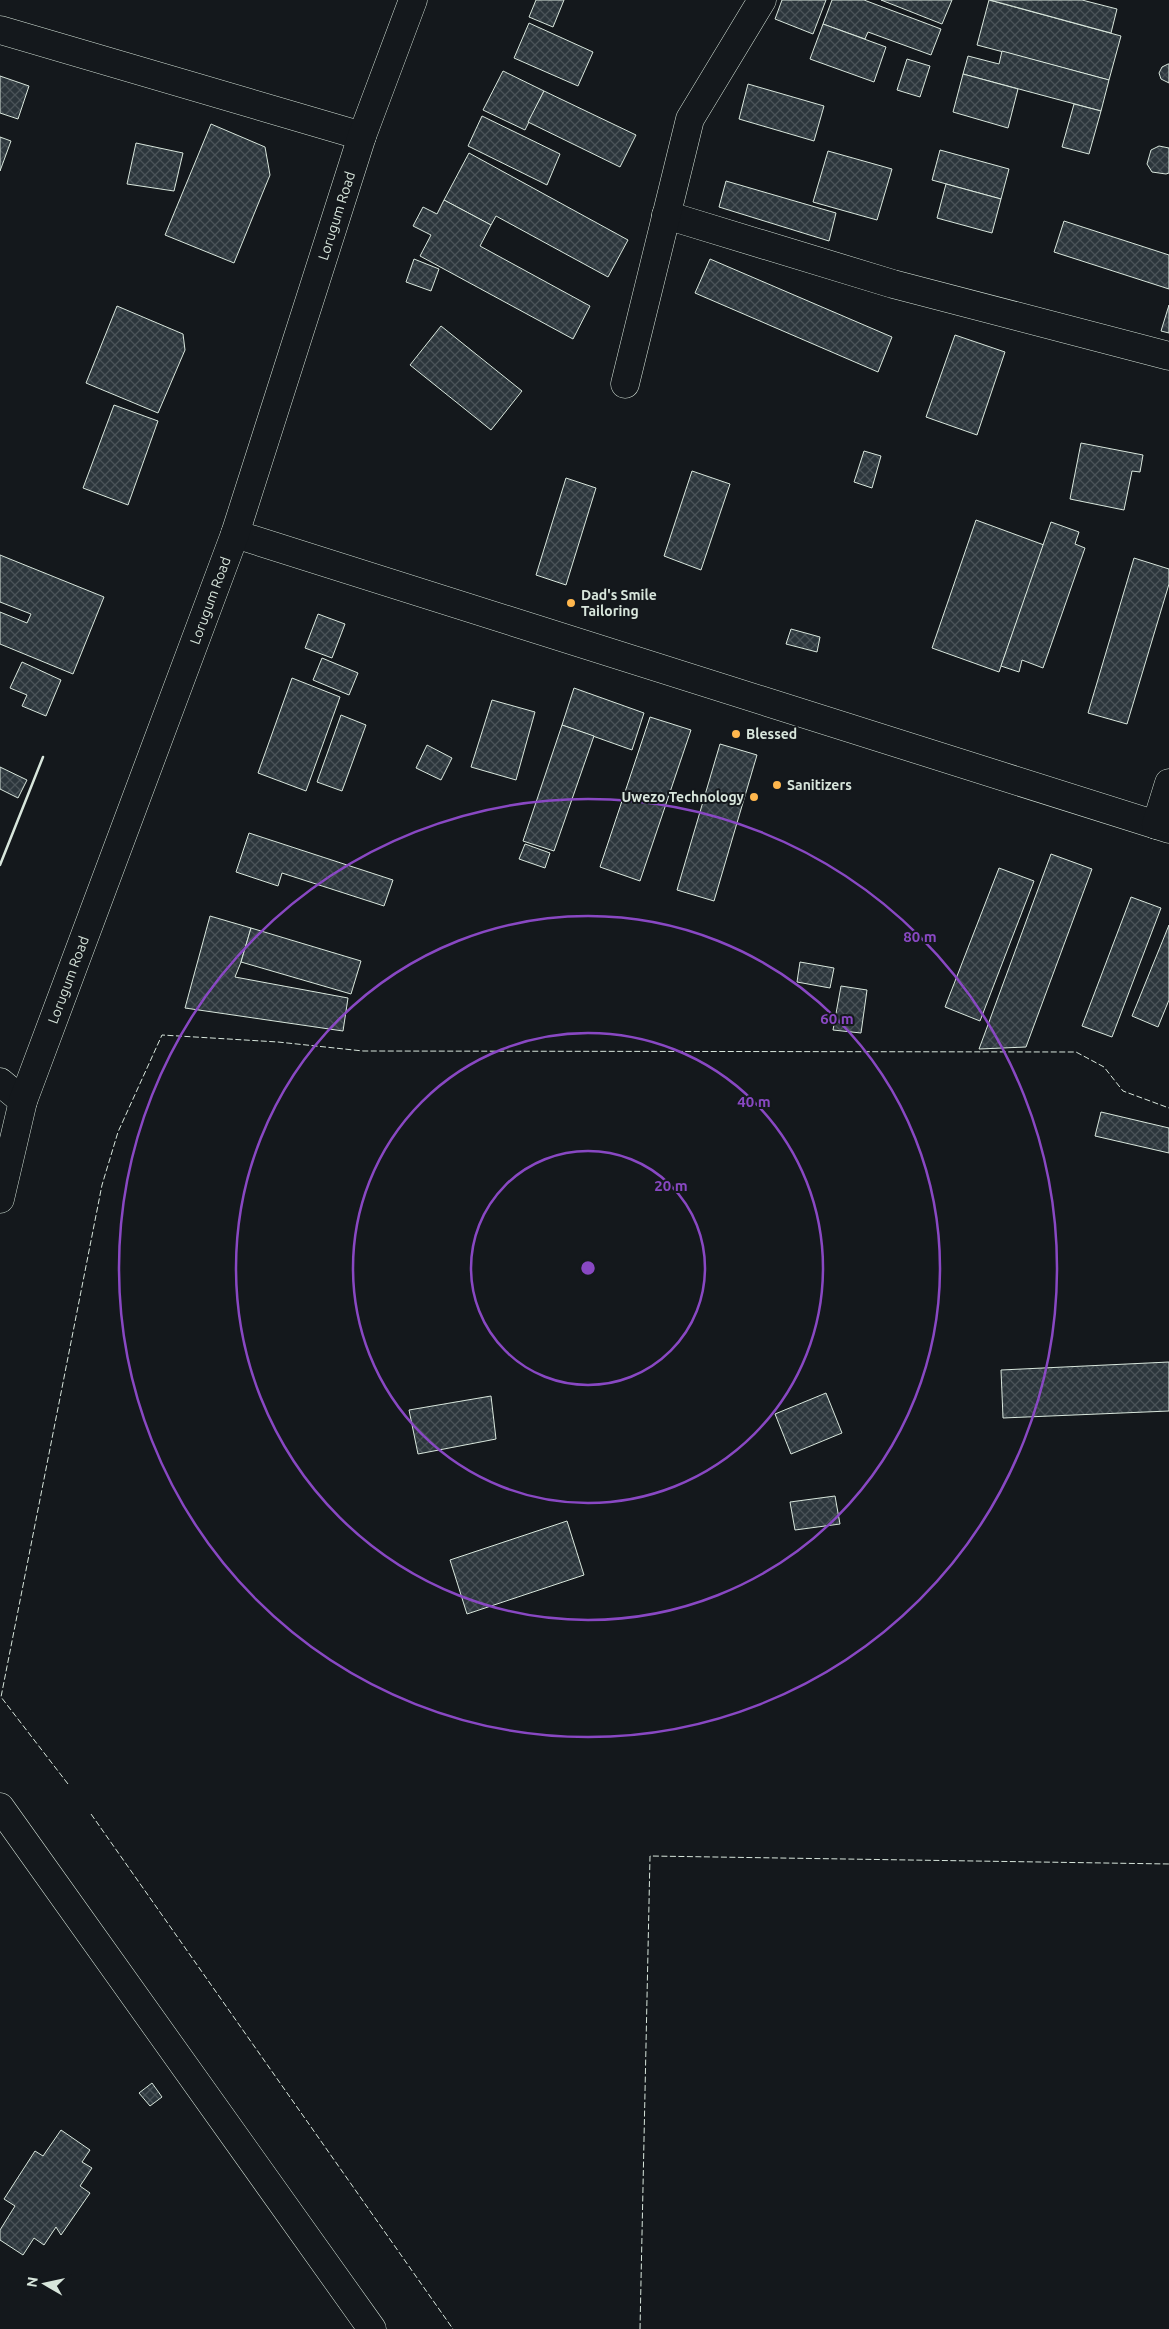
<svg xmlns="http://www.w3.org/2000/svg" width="1169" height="2329" font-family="Ubuntu,sans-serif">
  <defs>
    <pattern id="building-cross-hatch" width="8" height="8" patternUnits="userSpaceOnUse" patternTransform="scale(1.25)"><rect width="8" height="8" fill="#2c363c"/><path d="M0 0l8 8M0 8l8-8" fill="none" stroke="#4a5358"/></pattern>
  </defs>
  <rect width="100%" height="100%" fill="#14181c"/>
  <g fill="url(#building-cross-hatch)" stroke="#d8e6dc">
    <polygon points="536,0 564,0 553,27 529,17"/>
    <polygon points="782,0 826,0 813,34 775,19"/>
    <polygon points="832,0 864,0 941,29 931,55 868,32 865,39 823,24"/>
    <polygon points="881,0 952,0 942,24"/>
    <polygon points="989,0 1121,36 1109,80 977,45"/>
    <polygon points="990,0 1082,0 1117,9 1111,33"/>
    <polygon points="529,23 593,52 578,86 514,58"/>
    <polygon points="823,24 886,47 874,82 810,59"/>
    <polygon points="1002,51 1109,80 1101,111 963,74 968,56 999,64"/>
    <polygon points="907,59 930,66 920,97 897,90"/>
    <polygon points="1168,64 1169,64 1169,83 1161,79 1159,73 1162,67"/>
    <polygon points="503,71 544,91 525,130 483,110"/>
    <polygon points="963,74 1018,89 1008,128 953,112"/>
    <polygon points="0,76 29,86 18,119 0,113"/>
    <polygon points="748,84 824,106 814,141 739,119"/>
    <polygon points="544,91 636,135 620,167 528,122"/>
    <polygon points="1074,104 1101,111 1089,154 1062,147"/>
    <polygon points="482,116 560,154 547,185 468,146"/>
    <polygon points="211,124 265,147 270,175 234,263 165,235"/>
    <polygon points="0,137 11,141 0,171"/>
    <polygon points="136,143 183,153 174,191 127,184"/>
    <polygon points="1159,146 1169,148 1169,173 1166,174 1152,172 1147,164 1151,150"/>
    <polygon points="940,150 1009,169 1001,199 932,180"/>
    <polygon points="828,151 892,169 877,220 813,202"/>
    <polygon points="469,153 628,240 608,277 496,216 491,225 444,200"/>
    <polygon points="726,181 836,213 829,241 719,207"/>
    <polygon points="946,184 1001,199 992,233 937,218"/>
    <polygon points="444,200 491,225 480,246 590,306 573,339 420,256 431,235 413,226 423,207 437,214"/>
    <polygon points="1064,221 1169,255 1169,289 1054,252"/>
    <polygon points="414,259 439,269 431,291 406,282"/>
    <polygon points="710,259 892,337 878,372 695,293"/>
    <polygon points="1169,305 1169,333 1161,331"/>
    <polygon points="117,306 183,334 185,350 158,413 86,383"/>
    <polygon points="441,326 522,391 491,430 410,365"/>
    <polygon points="955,335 1005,352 977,435 926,417"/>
    <polygon points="114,405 158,421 128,505 83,488"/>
    <polygon points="1081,443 1143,455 1140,472 1132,471 1124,510 1070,499"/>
    <polygon points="864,451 881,456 872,488 854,482"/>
    <polygon points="692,471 730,484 701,570 664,556"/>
    <polygon points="566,478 596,488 566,585 536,575"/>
    <polygon points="976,520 1044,545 999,672 932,648"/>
    <polygon points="1051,522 1079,532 1075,544 1085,548 1043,668 1022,660 1019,672 1001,666"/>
    <polygon points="0,555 104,597 73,674 0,644 0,612 27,623 31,614 0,602"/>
    <polygon points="1134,558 1169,569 1169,584 1127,724 1088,713"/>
    <polygon points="318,614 345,624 332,658 305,648"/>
    <polygon points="791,629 820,637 817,652 786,644"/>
    <polygon points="322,658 358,673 349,695 313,680"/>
    <polygon points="22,662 61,680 46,716 22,706 27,695 10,688"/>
    <polygon points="292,678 340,697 306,791 258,773"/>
    <polygon points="574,688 644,713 632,750 562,725"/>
    <polygon points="492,700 535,712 516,780 471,767"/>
    <polygon points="341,715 366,725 342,791 317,782"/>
    <polygon points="650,717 691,730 640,881 600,867"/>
    <polygon points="562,725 594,736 554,851 523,841"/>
    <polygon points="720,744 757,755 714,901 677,890"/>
    <polygon points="427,745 452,758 441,780 416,768"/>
    <polygon points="0,767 27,780 18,798 0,789"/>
    <polygon points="249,833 393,880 384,906 282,873 278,886 236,872"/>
    <polygon points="525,844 550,853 545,868 519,859"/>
    <polygon points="1051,854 1092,869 1026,1047 979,1049"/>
    <polygon points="999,868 1034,881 980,1021 945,1007"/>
    <polygon points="1131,897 1161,908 1112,1037 1082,1026"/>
    <polygon points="210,916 251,928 241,962 235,977 348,998 343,1031 185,1008"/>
    <polygon points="1169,925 1169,1000 1158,1027 1132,1016"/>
    <polygon points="251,928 361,961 351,994 241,962"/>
    <polygon points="800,962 834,968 830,988 797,982"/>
    <polygon points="841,986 867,990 861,1033 833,1030"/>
    <polygon points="1101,1112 1169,1128 1169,1153 1095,1136"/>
    <polygon points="1169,1362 1169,1411 1003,1418 1001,1370"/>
    <polygon points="826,1393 842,1433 791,1454 775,1414"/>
    <polygon points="491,1396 496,1439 418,1454 409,1410"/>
    <polygon points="835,1496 840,1524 795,1530 790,1502"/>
    <polygon points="567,1521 584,1575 467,1614 450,1560"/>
    <polygon points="152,2083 162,2097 150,2106 139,2093"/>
    <polygon points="61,2130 90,2150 82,2162 92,2168 80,2186 90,2193 61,2235 56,2227 44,2245 34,2238 23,2255 0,2240 0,2230 15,2206 4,2199 35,2151 43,2156"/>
  </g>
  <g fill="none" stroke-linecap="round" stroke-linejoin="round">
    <defs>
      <g id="street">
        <polyline points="0,30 362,136"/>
        <polyline points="666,215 893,284 1169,356"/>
        <polyline points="625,384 690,119 762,0"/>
        <polyline points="235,534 1169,829"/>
        <polyline points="1156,825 1169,783"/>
        <polyline points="0,1082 23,1101"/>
        <polyline points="0,1807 372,2329"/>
      </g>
      <g id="secondary">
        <path id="s1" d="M0,1199L23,1101L235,534L362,136L413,0"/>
      </g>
    </defs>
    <use href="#street" stroke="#d8e6dc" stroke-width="29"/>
    <use href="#secondary" stroke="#d8e6dc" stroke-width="29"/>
    <use href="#street" stroke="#14181c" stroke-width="28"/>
    <use href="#secondary" stroke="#14181c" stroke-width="28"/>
    <g stroke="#d8e6dc" stroke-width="1" stroke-dasharray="6 2.5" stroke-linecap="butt">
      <polyline points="68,1784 1,1697 102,1185 118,1132 162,1035 278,1042 363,1051 1076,1052 1104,1067 1123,1091 1169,1108"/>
      <polyline points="91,1814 453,2329"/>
      <polyline points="640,2329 650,1856 1169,1864"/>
    </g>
    <polyline stroke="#d8e6dc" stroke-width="2.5" points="0,865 43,757"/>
  </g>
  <g fill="none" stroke="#8948c3" stroke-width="2.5">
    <circle cx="588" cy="1268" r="117"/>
    <circle cx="588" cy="1268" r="235"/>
    <circle cx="588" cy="1268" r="352"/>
    <circle cx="588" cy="1268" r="469"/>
  </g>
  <g fill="#ffb74d" stroke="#14181c" stroke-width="2">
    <circle cx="571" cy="603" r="5"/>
    <circle cx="736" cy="734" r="5"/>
    <circle cx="777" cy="785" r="5"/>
    <circle cx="754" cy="797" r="5"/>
  </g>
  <g text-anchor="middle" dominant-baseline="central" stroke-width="4" stroke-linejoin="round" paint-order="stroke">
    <g font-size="14" fill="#d8e6dc" stroke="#14181c">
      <text stroke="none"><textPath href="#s1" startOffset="1040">Lorugum Road</textPath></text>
      <text stroke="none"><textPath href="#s1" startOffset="635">Lorugum Road</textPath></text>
      <text stroke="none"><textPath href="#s1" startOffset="230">Lorugum Road</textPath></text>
    </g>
    <g font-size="14" font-weight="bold" fill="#d8e6dc" stroke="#14181c" text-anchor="start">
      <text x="581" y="595">Dad's Smile<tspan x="581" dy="16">Tailoring</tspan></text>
      <text x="746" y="734">Blessed</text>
      <text x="787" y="785">Sanitizers</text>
      <text x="744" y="797" text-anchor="end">Uwezo Technology</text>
    </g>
  </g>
  <circle cx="588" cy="1268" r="8" fill="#8948c3" stroke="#14181c" stroke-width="2.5"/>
  <g font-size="15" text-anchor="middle" font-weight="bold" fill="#8948c3" stroke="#14181c" stroke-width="4" stroke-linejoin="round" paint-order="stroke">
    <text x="920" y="942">80 m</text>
    <text x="837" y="1024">60 m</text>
    <text x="754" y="1107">40 m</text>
    <text x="671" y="1191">20 m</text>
  </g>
  <g transform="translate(45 2284) rotate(279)" stroke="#14181c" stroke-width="4" paint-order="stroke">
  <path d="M0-4L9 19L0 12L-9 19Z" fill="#d8e6dc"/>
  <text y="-8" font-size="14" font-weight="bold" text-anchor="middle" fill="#d8e6dc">N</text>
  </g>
</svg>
